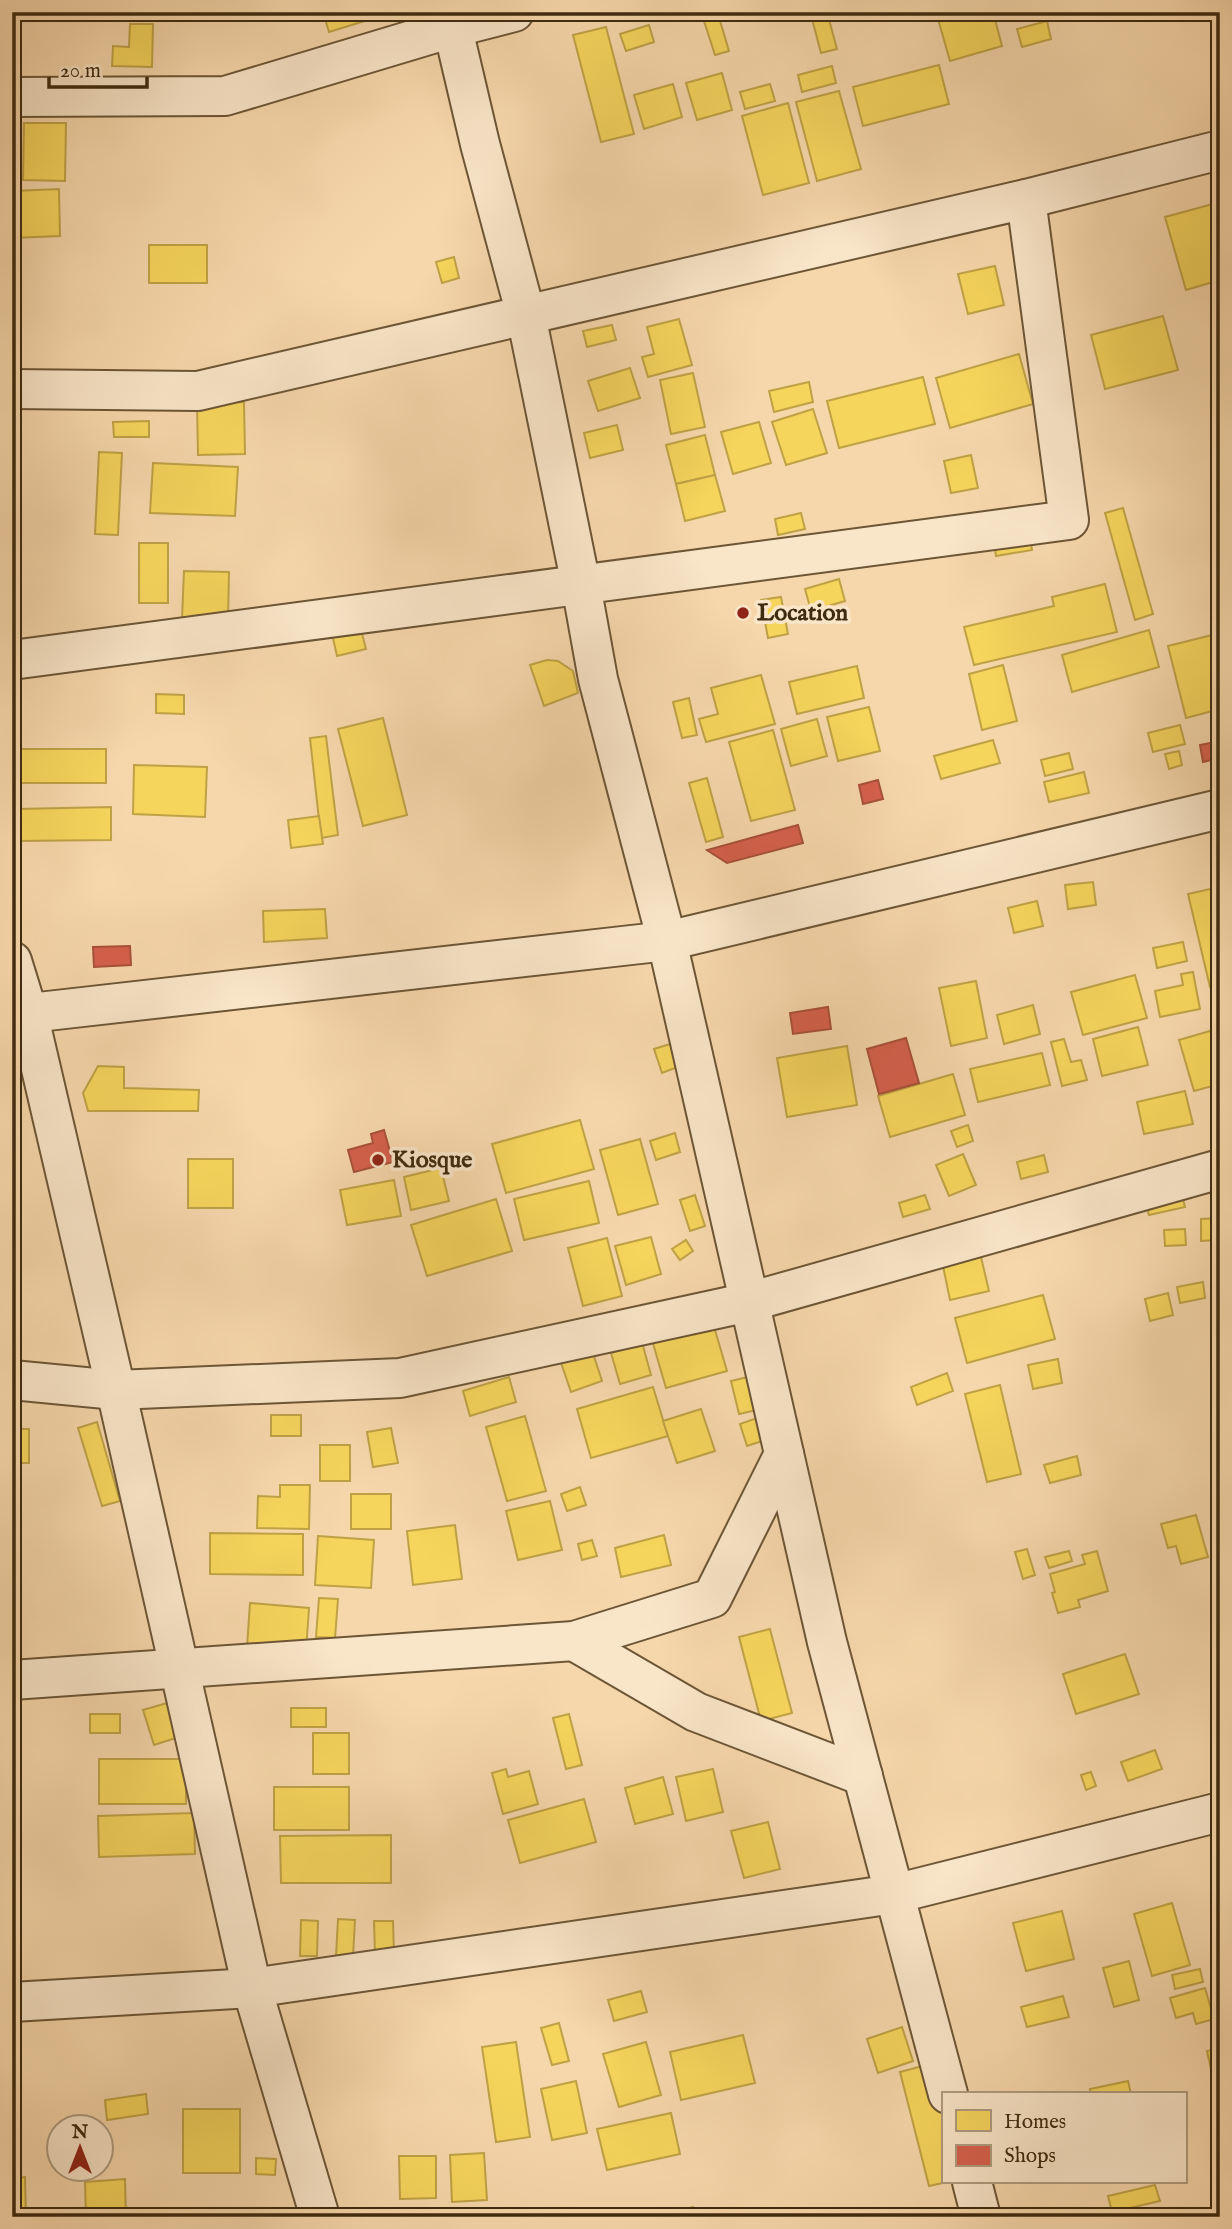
<svg xmlns="http://www.w3.org/2000/svg" width="1232" height="2229" font-family="'IM FELL English',serif">
  <rect width="100%" height="100%" fill="#f6d7ab"/>
  <filter id="stains"><feTurbulence type="fractalNoise" baseFrequency=".00286" numOctaves="4"/><feColorMatrix values="0 0 0 0 .2 0 0 0 0 .09 0 0 0 0 .02 0 0 0 .5 -.17"/></filter>
  <radialGradient id="worn" r=".72"><stop offset=".6" stop-color="#630" stop-opacity="0"/><stop offset="1" stop-color="#630" stop-opacity=".3"/></radialGradient>
  <g fill="#f6d55c" stroke="#bfa245" stroke-width="2">
    <polygon points="323,12 366,12 368,20 329,32"/>
    <polygon points="820,12 827,12 837,49 821,53 811,15"/>
    <polygon points="936,12 993,12 1002,46 950,61"/>
    <polygon points="1099,12 1144,12 1101,21"/>
    <polygon points="1209,12 1220,12 1220,34 1215,36"/>
    <polygon points="718,14 729,51 715,55 703,18"/>
    <polygon points="1047,21 1051,39 1022,47 1017,29"/>
    <polygon points="130,24 153,24 152,67 112,66 113,46 129,47"/>
    <polygon points="649,25 654,42 626,51 620,34"/>
    <polygon points="606,27 634,134 601,142 573,35"/>
    <polygon points="939,65 949,104 863,126 853,87"/>
    <polygon points="832,66 836,83 802,92 798,75"/>
    <polygon points="722,73 732,110 697,120 686,83"/>
    <polygon points="673,84 682,117 644,129 634,95"/>
    <polygon points="770,84 775,101 745,109 740,92"/>
    <polygon points="839,91 861,169 817,181 796,102"/>
    <polygon points="788,103 809,183 763,195 742,116"/>
    <polygon points="24,123 66,123 65,181 23,180"/>
    <polygon points="59,189 60,236 12,238 12,191"/>
    <polygon points="1220,202 1220,280 1186,290 1165,217"/>
    <rect x="149" y="245" width="58" height="38"/>
    <polygon points="454,257 459,278 442,283 436,262"/>
    <polygon points="995,266 1004,305 968,314 958,274"/>
    <polygon points="1163,316 1178,370 1105,389 1091,335"/>
    <polygon points="679,319 692,365 648,377 642,357 654,354 647,327"/>
    <polygon points="612,325 616,340 587,347 583,331"/>
    <polygon points="1019,354 1033,404 950,428 936,378"/>
    <polygon points="630,368 640,398 598,411 588,381"/>
    <polygon points="693,373 705,427 671,434 660,380"/>
    <polygon points="923,377 935,424 839,448 827,401"/>
    <polygon points="809,382 813,402 774,412 769,391"/>
    <polygon points="244,402 245,454 198,455 197,403"/>
    <polygon points="813,409 827,453 786,465 772,422"/>
    <polygon points="149,421 149,437 114,437 113,422"/>
    <polygon points="759,422 771,463 733,474 721,432"/>
    <polygon points="617,425 623,450 590,458 584,433"/>
    <polygon points="705,435 715,475 676,484 666,445"/>
    <polygon points="99,452 122,453 118,535 95,534"/>
    <polygon points="971,455 978,488 951,493 944,461"/>
    <polygon points="153,463 238,467 235,516 150,513"/>
    <polygon points="715,475 725,511 685,521 676,484"/>
    <polygon points="1123,508 1153,614 1135,620 1105,513"/>
    <polygon points="801,513 805,529 778,535 775,519"/>
    <polygon points="1029,530 1032,550 996,556 993,536"/>
    <rect x="139" y="543" width="29" height="60"/>
    <polygon points="184,571 229,572 228,620 182,619"/>
    <polygon points="839,579 845,601 811,611 805,589"/>
    <polygon points="1105,584 1117,632 974,665 964,627 1054,606 1052,597"/>
    <polygon points="781,597 788,634 768,638 761,600"/>
    <polygon points="360,626 366,649 337,656 332,634"/>
    <polygon points="1149,630 1159,667 1072,692 1062,655"/>
    <polygon points="1220,633 1220,709 1186,718 1168,646"/>
    <polygon points="547,660 558,661 573,671 578,693 544,706 530,665"/>
    <polygon points="1003,665 1017,721 982,730 969,674"/>
    <polygon points="857,666 864,698 797,714 789,682"/>
    <polygon points="761,675 775,724 706,742 699,719 718,714 711,688"/>
    <polygon points="156,694 184,695 184,714 156,713"/>
    <polygon points="689,698 697,735 682,738 673,702"/>
    <polygon points="869,707 880,751 838,761 827,717"/>
    <polygon points="383,718 407,815 363,826 338,729"/>
    <polygon points="817,719 827,756 791,766 781,729"/>
    <polygon points="1180,725 1185,744 1153,752 1148,733"/>
    <polygon points="773,730 795,810 751,821 729,742"/>
    <polygon points="326,736 338,835 321,838 310,738"/>
    <polygon points="993,740 1000,763 941,779 934,756"/>
    <rect x="14" y="749" width="92" height="34"/>
    <polygon points="1179,751 1182,765 1169,769 1165,754"/>
    <polygon points="1069,753 1073,769 1045,776 1041,760"/>
    <polygon points="134,765 207,767 205,817 133,814"/>
    <polygon points="1084,772 1089,793 1049,802 1044,782"/>
    <polygon points="707,778 723,837 706,842 689,783"/>
    <polygon points="111,807 111,840 17,841 17,809"/>
    <polygon points="319,816 323,844 291,848 288,820"/>
    <polygon points="1093,882 1096,905 1068,909 1065,885"/>
    <polygon points="1219,887 1220,984 1210,987 1188,894"/>
    <polygon points="1037,901 1043,926 1014,933 1008,908"/>
    <polygon points="325,909 327,938 264,942 263,911"/>
    <polygon points="1183,942 1187,961 1157,968 1153,948"/>
    <polygon points="1193,972 1200,1009 1160,1017 1155,991 1183,985 1181,974"/>
    <polygon points="1135,975 1147,1018 1083,1035 1071,992"/>
    <polygon points="976,981 987,1038 951,1046 939,988"/>
    <polygon points="1033,1005 1040,1034 1004,1044 997,1015"/>
    <polygon points="1138,1027 1148,1065 1102,1076 1093,1039"/>
    <polygon points="1220,1028 1220,1084 1194,1091 1179,1040"/>
    <polygon points="1064,1039 1071,1062 1081,1060 1087,1080 1062,1086 1051,1042"/>
    <polygon points="670,1044 678,1067 662,1073 654,1049"/>
    <polygon points="847,1046 857,1105 787,1117 777,1058"/>
    <polygon points="1042,1053 1050,1085 978,1102 970,1069"/>
    <polygon points="98,1066 124,1067 124,1088 199,1090 198,1111 88,1111 83,1093"/>
    <polygon points="953,1074 965,1115 890,1137 878,1096"/>
    <polygon points="1185,1091 1193,1124 1144,1134 1137,1102"/>
    <polygon points="580,1120 594,1169 506,1193 492,1144"/>
    <polygon points="968,1125 973,1141 957,1147 951,1131"/>
    <polygon points="675,1133 680,1152 656,1160 650,1141"/>
    <polygon points="640,1139 658,1204 618,1215 600,1150"/>
    <polygon points="963,1154 976,1185 949,1196 936,1165"/>
    <polygon points="1044,1155 1048,1172 1021,1179 1017,1162"/>
    <rect x="188" y="1159" width="45" height="49"/>
    <polygon points="441,1168 449,1201 411,1210 404,1177"/>
    <polygon points="394,1180 401,1216 347,1225 340,1190"/>
    <polygon points="589,1181 599,1223 524,1240 514,1199"/>
    <polygon points="1180,1186 1185,1207 1149,1215 1143,1195"/>
    <polygon points="695,1195 705,1226 690,1231 680,1200"/>
    <polygon points="925,1195 930,1209 903,1217 899,1203"/>
    <polygon points="496,1199 512,1251 427,1276 411,1225"/>
    <polygon points="1220,1218 1220,1240 1201,1241 1201,1219"/>
    <polygon points="1185,1229 1186,1245 1165,1246 1164,1230"/>
    <polygon points="651,1237 661,1274 626,1285 615,1246"/>
    <polygon points="607,1238 622,1296 583,1306 568,1248"/>
    <polygon points="686,1240 693,1251 680,1260 672,1249"/>
    <polygon points="981,1257 989,1291 950,1300 943,1266"/>
    <polygon points="1203,1282 1205,1298 1180,1303 1177,1287"/>
    <polygon points="1168,1293 1173,1315 1150,1321 1145,1299"/>
    <polygon points="1043,1295 1055,1339 967,1363 955,1318"/>
    <polygon points="713,1323 727,1371 666,1388 652,1340"/>
    <polygon points="640,1335 651,1375 620,1384 611,1353 630,1347"/>
    <polygon points="590,1344 602,1381 571,1392 558,1354"/>
    <polygon points="1058,1359 1062,1383 1033,1389 1028,1365"/>
    <polygon points="947,1373 953,1391 917,1405 911,1387"/>
    <polygon points="752,1376 761,1409 739,1414 731,1381"/>
    <polygon points="509,1377 516,1402 470,1416 463,1391"/>
    <polygon points="1000,1385 1021,1474 987,1482 965,1394"/>
    <polygon points="653,1387 668,1436 591,1458 577,1409"/>
    <polygon points="701,1409 715,1451 677,1463 663,1421"/>
    <rect x="271" y="1415" width="30" height="21"/>
    <polygon points="525,1416 546,1491 507,1501 486,1427"/>
    <polygon points="757,1418 765,1440 747,1446 740,1424"/>
    <polygon points="97,1422 120,1501 102,1506 78,1428"/>
    <polygon points="391,1428 398,1463 373,1467 367,1432"/>
    <rect x="15" y="1429" width="14" height="34"/>
    <rect x="320" y="1445" width="30" height="36"/>
    <polygon points="1077,1456 1081,1475 1050,1483 1044,1465"/>
    <polygon points="280,1485 310,1485 309,1529 257,1528 258,1496 280,1497"/>
    <polygon points="580,1487 586,1505 567,1511 561,1494"/>
    <rect x="351" y="1494" width="40" height="35"/>
    <polygon points="550,1501 562,1550 518,1560 506,1511"/>
    <polygon points="1196,1515 1208,1557 1181,1564 1176,1546 1168,1548 1161,1524"/>
    <polygon points="455,1525 462,1579 413,1585 407,1531"/>
    <polygon points="210,1533 303,1534 303,1575 210,1574"/>
    <polygon points="664,1535 671,1565 621,1577 615,1548"/>
    <polygon points="318,1536 374,1540 371,1588 315,1585"/>
    <polygon points="592,1540 597,1556 582,1560 578,1544"/>
    <polygon points="1027,1549 1035,1575 1023,1579 1015,1552"/>
    <polygon points="1069,1551 1072,1561 1049,1568 1045,1557"/>
    <polygon points="1097,1551 1108,1591 1078,1600 1080,1607 1058,1613 1052,1593 1055,1592 1050,1574 1085,1564 1082,1555"/>
    <polygon points="319,1598 338,1599 335,1638 316,1637"/>
    <polygon points="250,1603 309,1608 306,1651 247,1647"/>
    <polygon points="770,1629 792,1713 761,1721 739,1637"/>
    <polygon points="12,1630 18,1630 19,1652 12,1653"/>
    <polygon points="1125,1654 1139,1694 1076,1714 1063,1674"/>
    <polygon points="174,1701 185,1735 154,1745 143,1710"/>
    <rect x="291" y="1708" width="35" height="19"/>
    <rect x="90" y="1714" width="30" height="19"/>
    <polygon points="569,1714 582,1765 566,1769 553,1718"/>
    <rect x="313" y="1733" width="36" height="41"/>
    <polygon points="1155,1750 1162,1769 1128,1781 1121,1762"/>
    <rect x="99" y="1759" width="87" height="45"/>
    <polygon points="506,1769 508,1777 529,1771 538,1804 503,1814 492,1773"/>
    <polygon points="713,1769 723,1812 686,1821 676,1777"/>
    <polygon points="1091,1772 1096,1786 1086,1790 1081,1775"/>
    <polygon points="663,1777 673,1814 635,1824 625,1788"/>
    <rect x="274" y="1787" width="75" height="43"/>
    <polygon points="584,1799 596,1842 520,1863 508,1820"/>
    <polygon points="194,1813 195,1854 99,1857 98,1816"/>
    <polygon points="768,1822 780,1869 744,1878 731,1831"/>
    <polygon points="391,1835 391,1883 281,1883 280,1836"/>
    <polygon points="1172,1903 1190,1965 1152,1976 1134,1914"/>
    <polygon points="1062,1911 1074,1959 1026,1971 1013,1923"/>
    <polygon points="338,1919 355,1920 353,1957 336,1956"/>
    <polygon points="301,1920 318,1921 317,1956 300,1956"/>
    <polygon points="374,1921 393,1921 394,1955 375,1955"/>
    <polygon points="1129,1961 1139,2000 1114,2007 1103,1968"/>
    <polygon points="1200,1969 1203,1982 1175,1989 1172,1975"/>
    <polygon points="1205,1988 1214,2019 1196,2024 1193,2013 1176,2018 1170,1998"/>
    <polygon points="641,1991 647,2012 614,2021 608,2000"/>
    <polygon points="1063,1996 1069,2017 1027,2027 1021,2007"/>
    <polygon points="559,2023 569,2061 552,2065 541,2028"/>
    <polygon points="902,2027 913,2061 878,2073 867,2039"/>
    <polygon points="743,2035 755,2083 681,2100 670,2052"/>
    <polygon points="516,2042 530,2137 496,2142 482,2047"/>
    <polygon points="646,2042 661,2095 619,2107 603,2054"/>
    <polygon points="1220,2048 1220,2081 1214,2083 1207,2051"/>
    <polygon points="930,2064 943,2118 943,2182 947,2182 929,2186 900,2072"/>
    <polygon points="576,2081 587,2133 552,2140 541,2089"/>
    <polygon points="1128,2081 1131,2094 1091,2094 1090,2089"/>
    <polygon points="146,2094 148,2114 107,2120 105,2100"/>
    <rect x="183" y="2109" width="57" height="64"/>
    <polygon points="671,2113 680,2154 607,2170 597,2129"/>
    <polygon points="484,2153 487,2200 452,2202 450,2155"/>
    <polygon points="399,2156 436,2156 436,2198 400,2199"/>
    <polygon points="256,2158 276,2159 275,2175 256,2174"/>
    <polygon points="25,2177 26,2217 12,2217 12,2178"/>
    <polygon points="125,2179 126,2217 86,2217 85,2182"/>
    <polygon points="1155,2185 1160,2201 1112,2212 1108,2196"/>
    <polygon points="693,2207 696,2217 659,2217"/>
  </g>
  <g fill="#d6604d" stroke="#a9503a" stroke-width="2">
    <polygon points="1220,741 1220,758 1203,762 1200,745"/>
    <polygon points="878,780 883,799 863,804 859,785"/>
    <polygon points="798,825 803,843 727,863 707,850"/>
    <polygon points="130,946 131,965 94,967 93,947"/>
    <polygon points="828,1007 831,1029 793,1034 790,1013"/>
    <polygon points="906,1038 919,1083 879,1094 867,1049"/>
    <polygon points="384,1130 393,1162 354,1172 348,1150 373,1143 371,1134"/>
  </g>
  <g fill="none" stroke-linecap="round" stroke-linejoin="round">
    <defs>
      <g id="minor">
        <polyline points="449,12 480,144 526,315 581,585 598,679 667,941 827,1642 948,2094"/>
        <polyline points="12,97 225,96 452,28 514,12"/>
        <polyline points="12,389 198,391 1026,199 1220,150"/>
        <polyline points="12,660 1069,520 1026,199"/>
        <polyline points="12,961 28,1013 116,1390 252,1988 320,2217"/>
        <polyline points="12,1015 667,941 1220,809"/>
        <polyline points="12,1380 116,1390 400,1378 749,1302 1220,1169"/>
        <polyline points="574,1641 696,1712 863,1776"/>
        <polyline points="12,1680 574,1641 712,1598 784,1454"/>
        <polyline points="12,2002 252,1988 894,1894 1220,1812"/>
        <polyline points="972,2182 981,2217"/>
      </g>
    </defs>
    <use href="#minor" stroke="#6d5636" stroke-width="42"/>
    <use href="#minor" stroke="#f9e5c8" stroke-width="38"/>
  </g>
  <g fill="#8f2418" stroke="#f9e5c8" stroke-width="2.5">
    <circle cx="743" cy="613" r="7"/>
    <circle cx="378" cy="1160" r="7"/>
  </g>
  <g text-anchor="middle" dominant-baseline="central" stroke-width="7" stroke-linejoin="round" paint-order="stroke">
    <g font-size="24" font-weight="bold" fill="#3f2b0f" stroke="#f9e5c8" text-anchor="start">
      <text x="757" y="613">Location</text>
      <text x="392" y="1160">Kiosque</text>
    </g>
  </g>
  <rect width="1232" height="2229" fill="none" stroke="#f6d7ab" stroke-width="42"/>
  <rect x="14" y="14" width="1204" height="2201" fill="none" stroke="#3f2b0f" stroke-width="3.5"/>
  <rect x="21" y="21" width="1190" height="2187" fill="none" stroke="#3f2b0f" stroke-width="2"/>
  <rect x="942" y="2092" width="245" height="91" fill="#f9e5c8" stroke="#af9b7e" stroke-width="2"/>
  <rect x="956" y="2110" width="35" height="21" fill="#f6d55c" stroke="#af9b7e" stroke-width="2"/>
  <text x="1004" y="2128" font-size="21" fill="#3f2b0f">Homes</text>
  <rect x="956" y="2145" width="35" height="21" fill="#d6604d" stroke="#af9b7e" stroke-width="2"/>
  <text x="1004" y="2162" font-size="21" fill="#3f2b0f">Shops</text>
  <g transform="translate(80 2148)"><circle r="33" fill="#f9e5c8" stroke="#af9b7e" stroke-width="2"/>
  <path d="M0-5L12 26L0 18L-12 26Z" fill="#8f2418"/>
  <text y="-10" font-size="19" font-weight="bold" text-anchor="middle" fill="#3f2b0f">N</text>
  </g>
  <path d="M49 77v10h98v-10" fill="none" stroke="#3f2b0f" stroke-width="3.5"/>
  <text x="60" y="77" font-size="21" fill="#3f2b0f" stroke="#f9e5c8" stroke-width="5" paint-order="stroke">20 m</text>
  <rect width="100%" height="100%" filter="url(#stains)"/>
  <rect width="100%" height="100%" fill="url(#worn)"/>
</svg>
